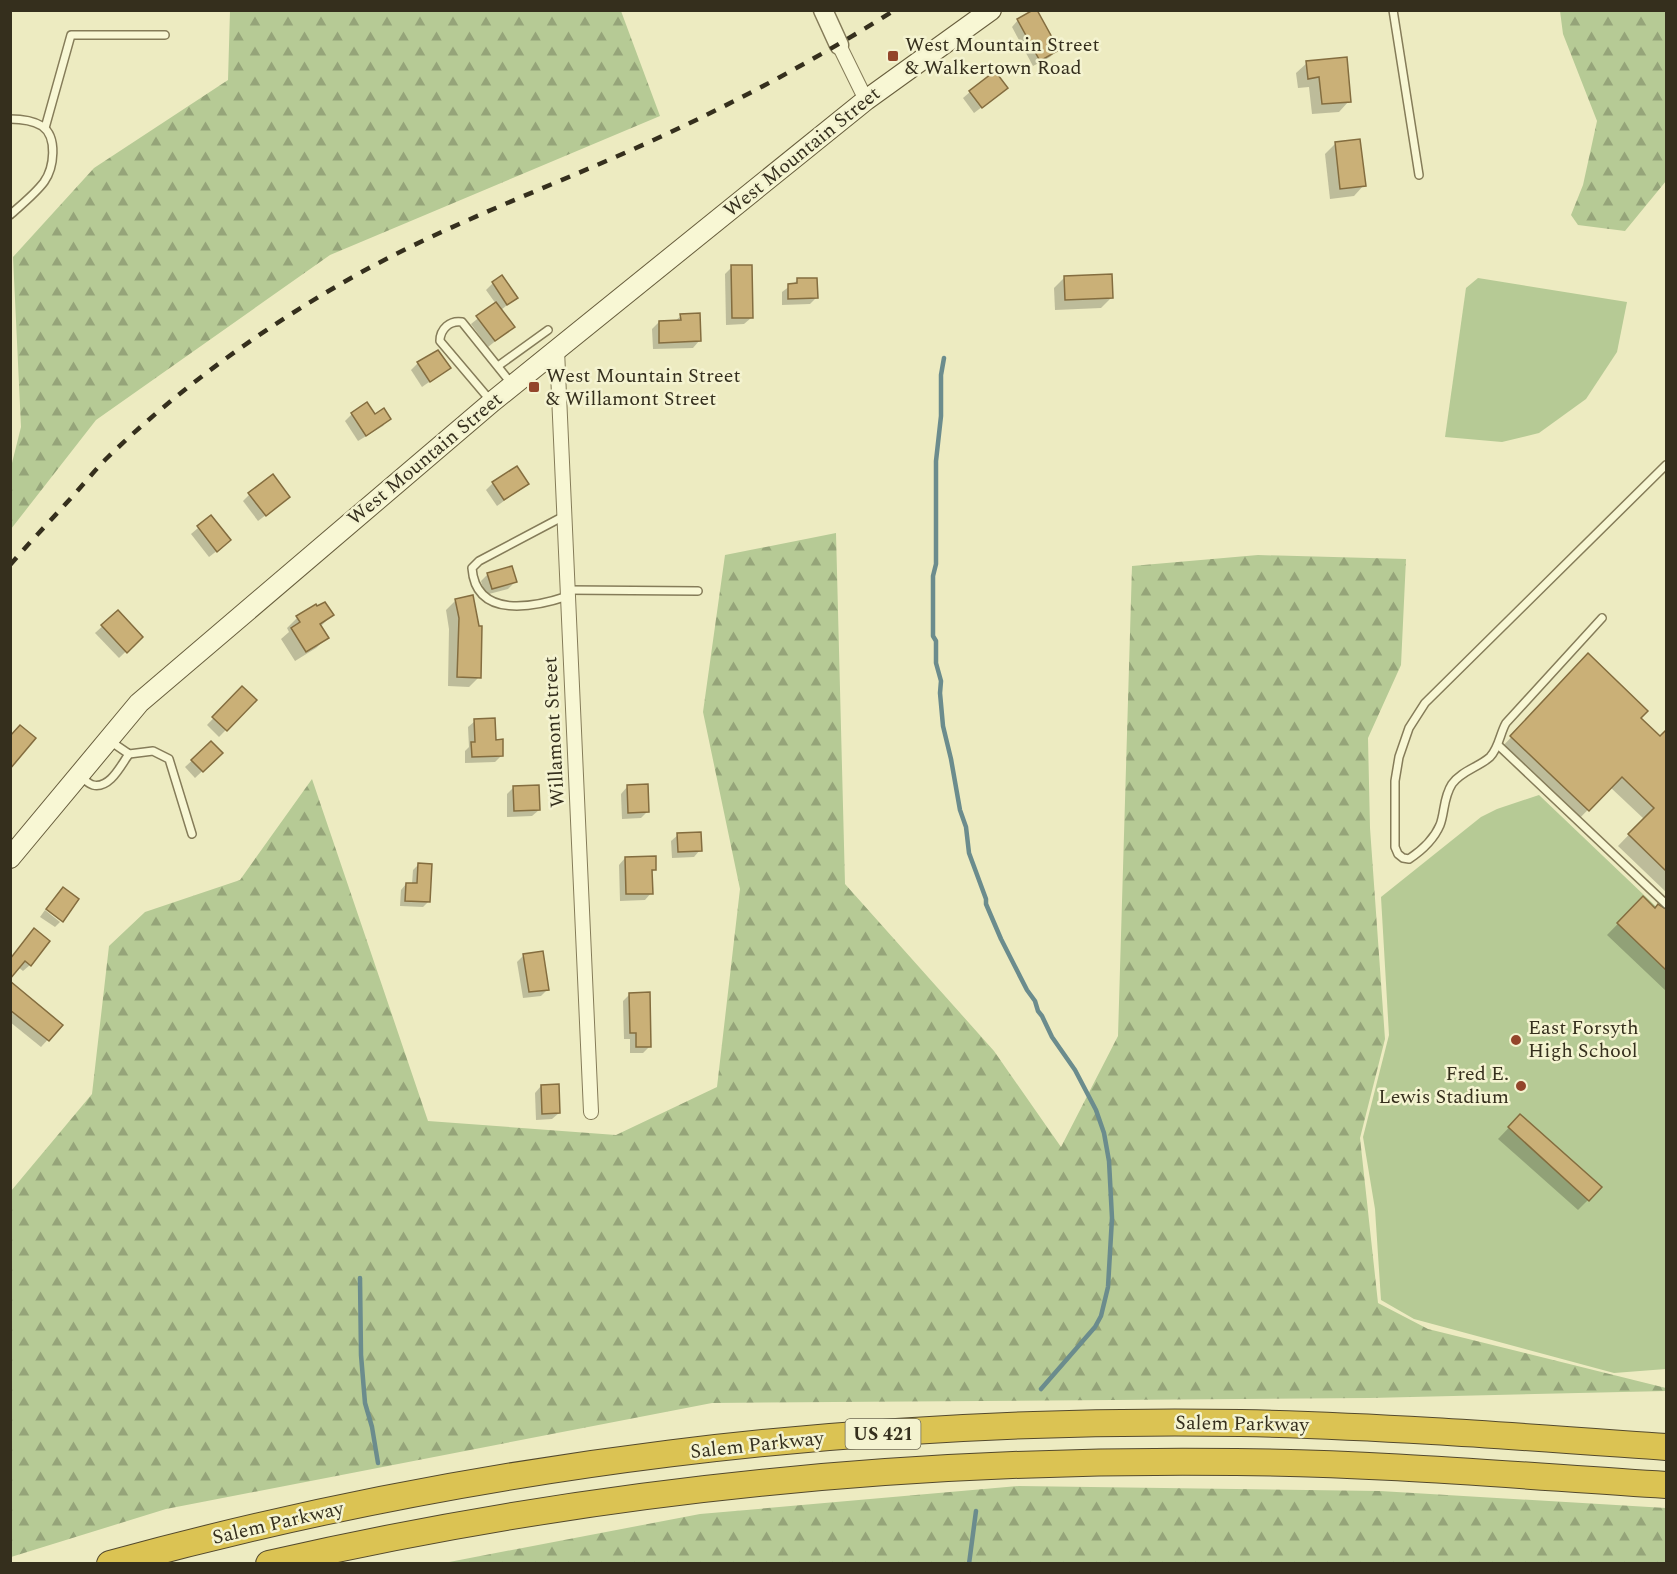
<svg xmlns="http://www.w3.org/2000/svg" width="1677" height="1574" font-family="Spectral,serif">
  <defs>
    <pattern id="forest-firs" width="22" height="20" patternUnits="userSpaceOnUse" patternTransform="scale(1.5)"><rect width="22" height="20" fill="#b6ca95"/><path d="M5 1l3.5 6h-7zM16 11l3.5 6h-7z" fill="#95a479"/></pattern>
  </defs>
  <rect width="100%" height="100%" fill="#edebc1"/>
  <g fill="#b6ca95">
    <polygon points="1478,278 1627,302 1617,352 1586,399 1539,433 1502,442 1445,437 1466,288"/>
    <polygon points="1539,795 1666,916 1666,1369 1614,1373 1414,1319 1381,1300 1375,1209 1363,1137 1389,1035 1381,897 1481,817 1497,809"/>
  </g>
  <g fill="url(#forest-firs)">
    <polygon points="230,11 621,11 660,116 330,255 96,420 11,529 11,467 21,427 13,257 94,168 228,80"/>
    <polygon points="1560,11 1666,11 1666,181 1625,231 1578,225 1571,215 1583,185 1597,121 1563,34"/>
    <polygon points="836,533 845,884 994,1051 1061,1147 1118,1036 1132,566 1258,555 1406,559 1401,665 1368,738 1370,828 1385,1039 1360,1138 1378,1303 1428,1329 1666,1388 1666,1391 1370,1398 712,1403 166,1509 11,1557 11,1191 92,1094 109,946 145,912 240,880 312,779 428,1121 616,1135 717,1087 740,889 703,712 725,555"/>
    <polygon points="1019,1486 1380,1491 1666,1508 1666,1563 444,1563 700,1514"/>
  </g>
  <g fill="#0003">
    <polygon points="1018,20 1057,50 1050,57 1033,66 1012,27"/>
    <polygon points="1307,63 1349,101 1339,112 1312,114 1309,87 1298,88 1296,73"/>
    <polygon points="970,92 999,94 974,113 963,98"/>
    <polygon points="1336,143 1364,185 1354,196 1330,199 1325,154"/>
    <polygon points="732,267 751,318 744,324 726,325 725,274"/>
    <polygon points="1065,277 1112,297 1101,308 1055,310 1054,288"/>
    <polygon points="798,280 816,298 810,304 782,305 782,292"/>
    <polygon points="493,283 516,298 501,310 513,327 488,347 471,324 496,304 486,290"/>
    <polygon points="681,316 699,341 693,348 653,349 652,329 659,322 675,321"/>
    <polygon points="438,352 449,368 422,387 411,370 418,363"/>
    <polygon points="352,414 374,416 389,419 383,426 358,441 345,421"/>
    <polygon points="493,483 527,484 497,506 486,490"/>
    <polygon points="249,495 282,503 258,521 243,501"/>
    <polygon points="211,517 222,547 209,557 191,534"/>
    <polygon points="488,574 515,582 508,589 485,595 481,581"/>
    <polygon points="456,600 479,677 469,687 448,686 449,629 446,610"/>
    <polygon points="118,612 141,637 119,658 95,633"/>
    <polygon points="332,615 320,627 327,638 316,648 295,661 281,639 289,632 287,628 297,618"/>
    <polygon points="1578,666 1660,738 1666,732 1666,892 1618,846 1644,819 1610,787 1577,821 1501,748"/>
    <polygon points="242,688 255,700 219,737 207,725"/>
    <polygon points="475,721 494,741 502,755 495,762 465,763 465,751 469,747 468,727"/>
    <polygon points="211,743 221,753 195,778 185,767"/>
    <polygon points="627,787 648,811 641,818 622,819 621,794"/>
    <polygon points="513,788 539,810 532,816 507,817 507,794"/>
    <polygon points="678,835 700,850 694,857 672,858 671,841"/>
    <polygon points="625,858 655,869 651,873 651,893 645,900 620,901 619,865"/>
    <polygon points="418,865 429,901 423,907 400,906 401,890 406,884 412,884 413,870"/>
    <polygon points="1666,896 1666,991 1607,935 1643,898 1654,909"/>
    <polygon points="45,910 60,922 55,927 40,917"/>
    <polygon points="28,937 30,965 23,971 18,967"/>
    <polygon points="524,955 548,989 541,996 523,998 517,962"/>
    <polygon points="10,983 61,1025 41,1047 10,1022"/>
    <polygon points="629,995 650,1046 643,1053 630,1053 630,1039 624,1039 623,1001"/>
    <polygon points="541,1086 559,1113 552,1119 536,1120 535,1093"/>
    <polygon points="1520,1116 1588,1200 1578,1210 1498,1139"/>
  </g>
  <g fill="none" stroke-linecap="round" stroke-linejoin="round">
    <g stroke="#6b8c8d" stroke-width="4.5">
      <polyline points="944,358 941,375 941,416 936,461 936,564 933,576 933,636 936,641 936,663 941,681 940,693 943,726 951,759 960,810 966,827 969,853 986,899 986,904 1001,939 1027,990 1035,1001 1038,1011 1042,1016 1052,1037 1075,1070 1096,1110 1104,1133 1109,1161 1112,1218 1108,1287 1101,1316 1095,1327 1041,1389"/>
      <polyline points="360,1278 361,1355 365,1403 372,1427 378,1463"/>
      <polyline points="969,1564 976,1511"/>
    </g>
  </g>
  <g fill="#cab077" stroke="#846d3f" stroke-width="1.5">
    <polygon points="1033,10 1037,10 1059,50 1040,61 1017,19"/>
    <polygon points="1347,57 1351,102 1322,104 1319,77 1308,79 1306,61"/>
    <polygon points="995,71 1008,88 982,108 969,91"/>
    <polygon points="1360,139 1366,186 1340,189 1335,142"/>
    <polygon points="731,265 752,265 753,318 732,318"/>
    <polygon points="1112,274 1113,298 1065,300 1064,276"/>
    <polygon points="502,275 518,298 507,305 492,282"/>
    <polygon points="797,278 817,278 818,298 788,299 788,284 797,283"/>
    <polygon points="496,302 515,327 495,341 476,316"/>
    <polygon points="700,313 701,341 659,343 659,321 681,320 680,314"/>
    <polygon points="438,350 451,368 430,382 417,362"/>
    <polygon points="367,402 375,414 384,408 391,419 366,436 351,413"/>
    <polygon points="517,466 529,484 504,500 492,482"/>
    <polygon points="273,474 290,497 266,516 248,493"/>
    <polygon points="211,515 231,540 217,552 197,526"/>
    <polygon points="512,566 517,582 492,589 487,573"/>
    <polygon points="473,595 479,626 482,626 481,678 457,677 459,618 455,599"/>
    <polygon points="325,602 334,615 320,624 329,638 306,652 291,628 300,622 296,616 316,604 317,606"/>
    <polygon points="118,610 143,637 127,653 101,625"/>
    <polygon points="1588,653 1648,711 1641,718 1660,736 1666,730 1666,871 1628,834 1654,808 1622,777 1589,811 1510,736"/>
    <polygon points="242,686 257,700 227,731 212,717"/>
    <polygon points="495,718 496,740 503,739 503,756 472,757 471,742 475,742 474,719"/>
    <polygon points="20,725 36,738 10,769 10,736"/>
    <polygon points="211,741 223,753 203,772 191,760"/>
    <polygon points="648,784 649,812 628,813 627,785"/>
    <polygon points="539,785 540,810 514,811 513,786"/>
    <polygon points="701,832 702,851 678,852 677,833"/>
    <polygon points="656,856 656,870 652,870 653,894 626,894 625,857"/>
    <polygon points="418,863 432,864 430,902 405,901 406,883 417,883"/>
    <polygon points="63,887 79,899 63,922 46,909"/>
    <polygon points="1643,896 1655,908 1658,904 1666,909 1666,970 1617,923"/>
    <polygon points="34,928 50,941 31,966 25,961 10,979 10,959"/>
    <polygon points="543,951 549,990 529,992 523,954"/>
    <polygon points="10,981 63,1025 49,1041 10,1010"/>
    <polygon points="650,992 651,1047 636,1047 636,1033 630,1033 629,993"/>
    <polygon points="559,1084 560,1113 542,1114 541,1085"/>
    <polygon points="1520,1114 1602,1187 1589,1201 1508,1127"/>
  </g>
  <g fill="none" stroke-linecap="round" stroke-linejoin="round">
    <defs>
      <g id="service">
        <polyline points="1393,10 1419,175"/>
        <path d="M10,119C22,119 32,120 42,126C58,137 54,168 44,182C35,194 21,205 10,215"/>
        <polyline points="45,128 71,35 165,35"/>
        <polyline points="498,366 548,330"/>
        <path d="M490,400L440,341C440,329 450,320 462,322L511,383"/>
        <path d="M564,516L479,561L472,568C476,620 535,607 568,596"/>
        <polyline points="567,590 698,591"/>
        <path d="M1602,618L1506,723C1500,733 1499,748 1490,757C1479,767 1461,771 1452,784C1443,798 1445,812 1440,825C1434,839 1421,851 1409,859L1403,858L1398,854L1395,847V781L1399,757L1409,728L1425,703L1666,465"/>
        <polyline points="110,741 129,754 153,751 169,759 192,834"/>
        <polyline points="1498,745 1666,904"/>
        <path d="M81,777C85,780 89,784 93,785C110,789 121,765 129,754"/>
      </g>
      <g id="minor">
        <polyline points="839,45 866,100"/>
        <polyline points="557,350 591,1112"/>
      </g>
      <polyline id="tertiary" points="823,10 839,45"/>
      <polyline id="secondary" points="10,858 139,703 492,402 866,100 991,10"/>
      <g id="motorway">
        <path d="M110,1564C477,1463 861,1417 1241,1423C1383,1426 1525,1437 1666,1447"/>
        <path d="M269,1564C586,1491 912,1458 1236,1462C1380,1463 1523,1476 1666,1485"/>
      </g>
    </defs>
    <use href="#service" stroke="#857c59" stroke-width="10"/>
    <use href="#minor" stroke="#857c59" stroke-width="16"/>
    <use href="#tertiary" stroke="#857c59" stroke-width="21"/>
    <use href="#secondary" stroke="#675d3c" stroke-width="22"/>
    <use href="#motorway" stroke="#53492d" stroke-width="28"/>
    <use href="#service" stroke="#f8f7d4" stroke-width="7"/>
    <use href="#minor" stroke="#f8f7d4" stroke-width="14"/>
    <use href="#tertiary" stroke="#f8f7d4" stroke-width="18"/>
    <use href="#secondary" stroke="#f8f7d4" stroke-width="20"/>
    <use href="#motorway" stroke="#dbc353" stroke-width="26"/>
    <path stroke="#352f1d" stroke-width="4.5" stroke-dasharray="10 10" stroke-linecap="butt" d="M10,565C30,542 51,520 71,498C83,485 94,471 107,458C177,390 259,331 344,282C441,226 546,189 647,143C733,104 815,60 895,10"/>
  </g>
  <g fill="#93452a" stroke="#f4f3d0" stroke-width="2">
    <rect x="887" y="50" width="12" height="12" rx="3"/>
    <rect x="528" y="381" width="12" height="12" rx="3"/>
    <circle cx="1516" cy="1040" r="6"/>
    <circle cx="1521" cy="1086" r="6"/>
  </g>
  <g text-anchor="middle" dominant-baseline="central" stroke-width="5" stroke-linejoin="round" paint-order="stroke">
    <rect fill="#f4f3d0" stroke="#6e6a53" stroke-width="1.5" x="845.5" y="1419" width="75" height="30" rx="4.5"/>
    <g font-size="18" font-weight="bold" fill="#352f1d">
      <text x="883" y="1434">US 421</text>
    </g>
    <g font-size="20" fill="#352f1d" stroke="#f4f3d0" text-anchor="start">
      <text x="905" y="45">West Mountain Street<tspan x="905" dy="23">&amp; Walkertown Road</tspan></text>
      <text x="546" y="376">West Mountain Street<tspan x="546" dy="23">&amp; Willamont Street</tspan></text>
      <text x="1528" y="1028">East Forsyth<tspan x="1528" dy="23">High School</tspan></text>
      <text x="1509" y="1074" text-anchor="end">Fred E.<tspan x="1509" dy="23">Lewis Stadium</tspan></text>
    </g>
    <g font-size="20" fill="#352f1d" stroke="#f4f3d0">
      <text transform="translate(802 152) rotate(-39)">West Mountain Street</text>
      <text transform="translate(425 459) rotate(-40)">West Mountain Street</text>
      <text transform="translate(554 732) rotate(-93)">Willamont Street</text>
      <text transform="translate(1242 1424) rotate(1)">Salem Parkway</text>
      <text transform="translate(757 1445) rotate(-6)">Salem Parkway</text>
      <text transform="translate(278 1523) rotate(-13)">Salem Parkway</text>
    </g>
  </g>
  <rect width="1677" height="1574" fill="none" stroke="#352f1d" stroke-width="24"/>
</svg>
